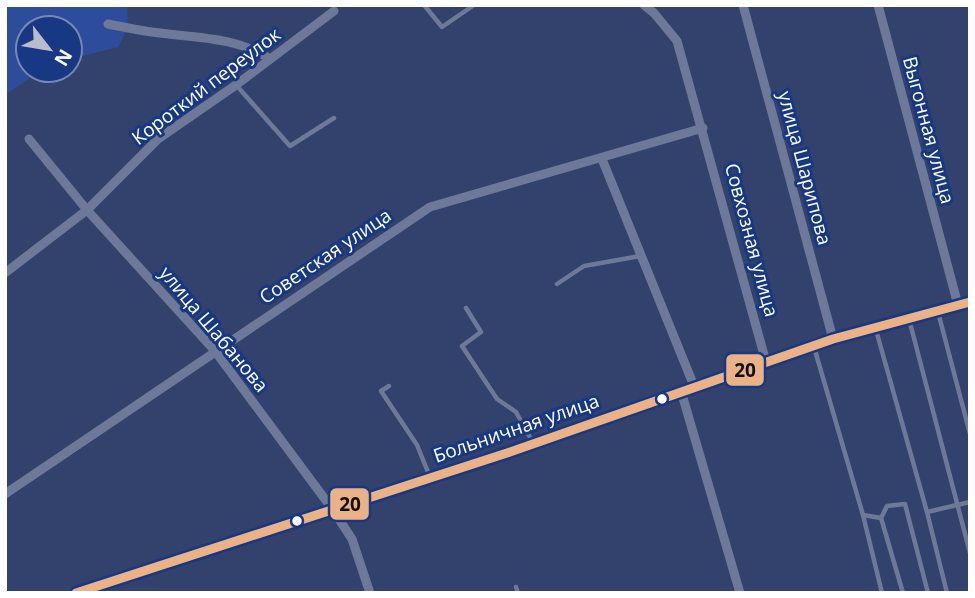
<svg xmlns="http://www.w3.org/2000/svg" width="975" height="598" font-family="'Open Sans',sans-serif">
  <rect width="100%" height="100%" fill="#32426c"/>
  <polygon fill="#2d4d9c" points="5,5 127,5 128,27 118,47 70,59 70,28 28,28 28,70 45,70 34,75 5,95"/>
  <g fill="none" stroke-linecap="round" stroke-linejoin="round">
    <g stroke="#6e799a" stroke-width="4.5">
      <polyline points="424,5 442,27 474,5"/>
      <polyline points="237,86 290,146 334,118"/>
      <polyline points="557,284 584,266 640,256"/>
      <polyline points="466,308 481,332 462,346 497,399 516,412 533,443"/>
      <polyline points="938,312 970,434"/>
      <polyline points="909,319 970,553"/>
      <polyline points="876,330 927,512 947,593"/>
      <polyline points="814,347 863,515 881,518"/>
      <polyline points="389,386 381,391 417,445 430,477"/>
      <polyline points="927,512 970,502"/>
      <polyline points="863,515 882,593"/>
      <polyline points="516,587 518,593"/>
      <polyline points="903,593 881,518 887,506 905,504 928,593"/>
    </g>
    <g stroke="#6e799a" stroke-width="9">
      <polyline points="644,5 654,13 677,41 766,362"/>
      <polyline points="743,5 833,339"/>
      <polyline points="878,5 958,305"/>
      <path d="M108,24C123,27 138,30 152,32C192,38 236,36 270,59"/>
      <polyline points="29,139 87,210 215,351 333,510 352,539 370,593"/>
      <polyline points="602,159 694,386"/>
      <polyline points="5,273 87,210 158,139 236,85 334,11"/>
      <polyline points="681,391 740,593"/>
      <polyline points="5,494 430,207 703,128"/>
    </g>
    <polyline stroke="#737e9e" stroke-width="12" points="76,593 507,453 833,339 970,302"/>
    <defs>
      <polyline id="bus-1" points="76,593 507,453 833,339 970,302"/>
    </defs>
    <use href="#bus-1" stroke="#193884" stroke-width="14"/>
    <use href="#bus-1" stroke="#ebb288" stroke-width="9"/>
  </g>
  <g fill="#fff" stroke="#193884" stroke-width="2.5">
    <circle cx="662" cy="399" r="6"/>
    <circle cx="297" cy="521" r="6"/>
  </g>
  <g text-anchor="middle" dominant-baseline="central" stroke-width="6" stroke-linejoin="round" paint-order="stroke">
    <g font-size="19" fill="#fff" stroke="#193884">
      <text transform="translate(206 86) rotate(-37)">Короткий переулок</text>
      <text transform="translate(929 130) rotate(75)">Выгонная улица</text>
      <text transform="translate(805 168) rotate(75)">улица Шарипова</text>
      <text transform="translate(752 240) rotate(75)">Совхозная улица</text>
      <text transform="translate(325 256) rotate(-34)">Советская улица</text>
      <text transform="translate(214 329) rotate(50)">улица Шабанова</text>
      <text transform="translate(516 428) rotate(-19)">Больничная улица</text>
    </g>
  </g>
  <g stroke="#193884" stroke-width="2.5">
    <rect x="725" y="353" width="40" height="34" rx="7" fill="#ebb288"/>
    <rect x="329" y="487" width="41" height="34" rx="7" fill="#ebb288"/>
  </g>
  <g font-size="19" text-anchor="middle" font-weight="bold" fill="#111">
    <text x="745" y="377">20</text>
    <text x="350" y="511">20</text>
  </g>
  <rect width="975" height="598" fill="none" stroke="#ffffff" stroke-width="14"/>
  <g transform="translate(49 49) rotate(121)"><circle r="33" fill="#193884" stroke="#7588b5" stroke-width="2"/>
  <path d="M0-5L12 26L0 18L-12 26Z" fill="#b7bdcc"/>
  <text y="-10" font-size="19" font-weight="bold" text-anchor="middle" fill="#ffffff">N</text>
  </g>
</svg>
